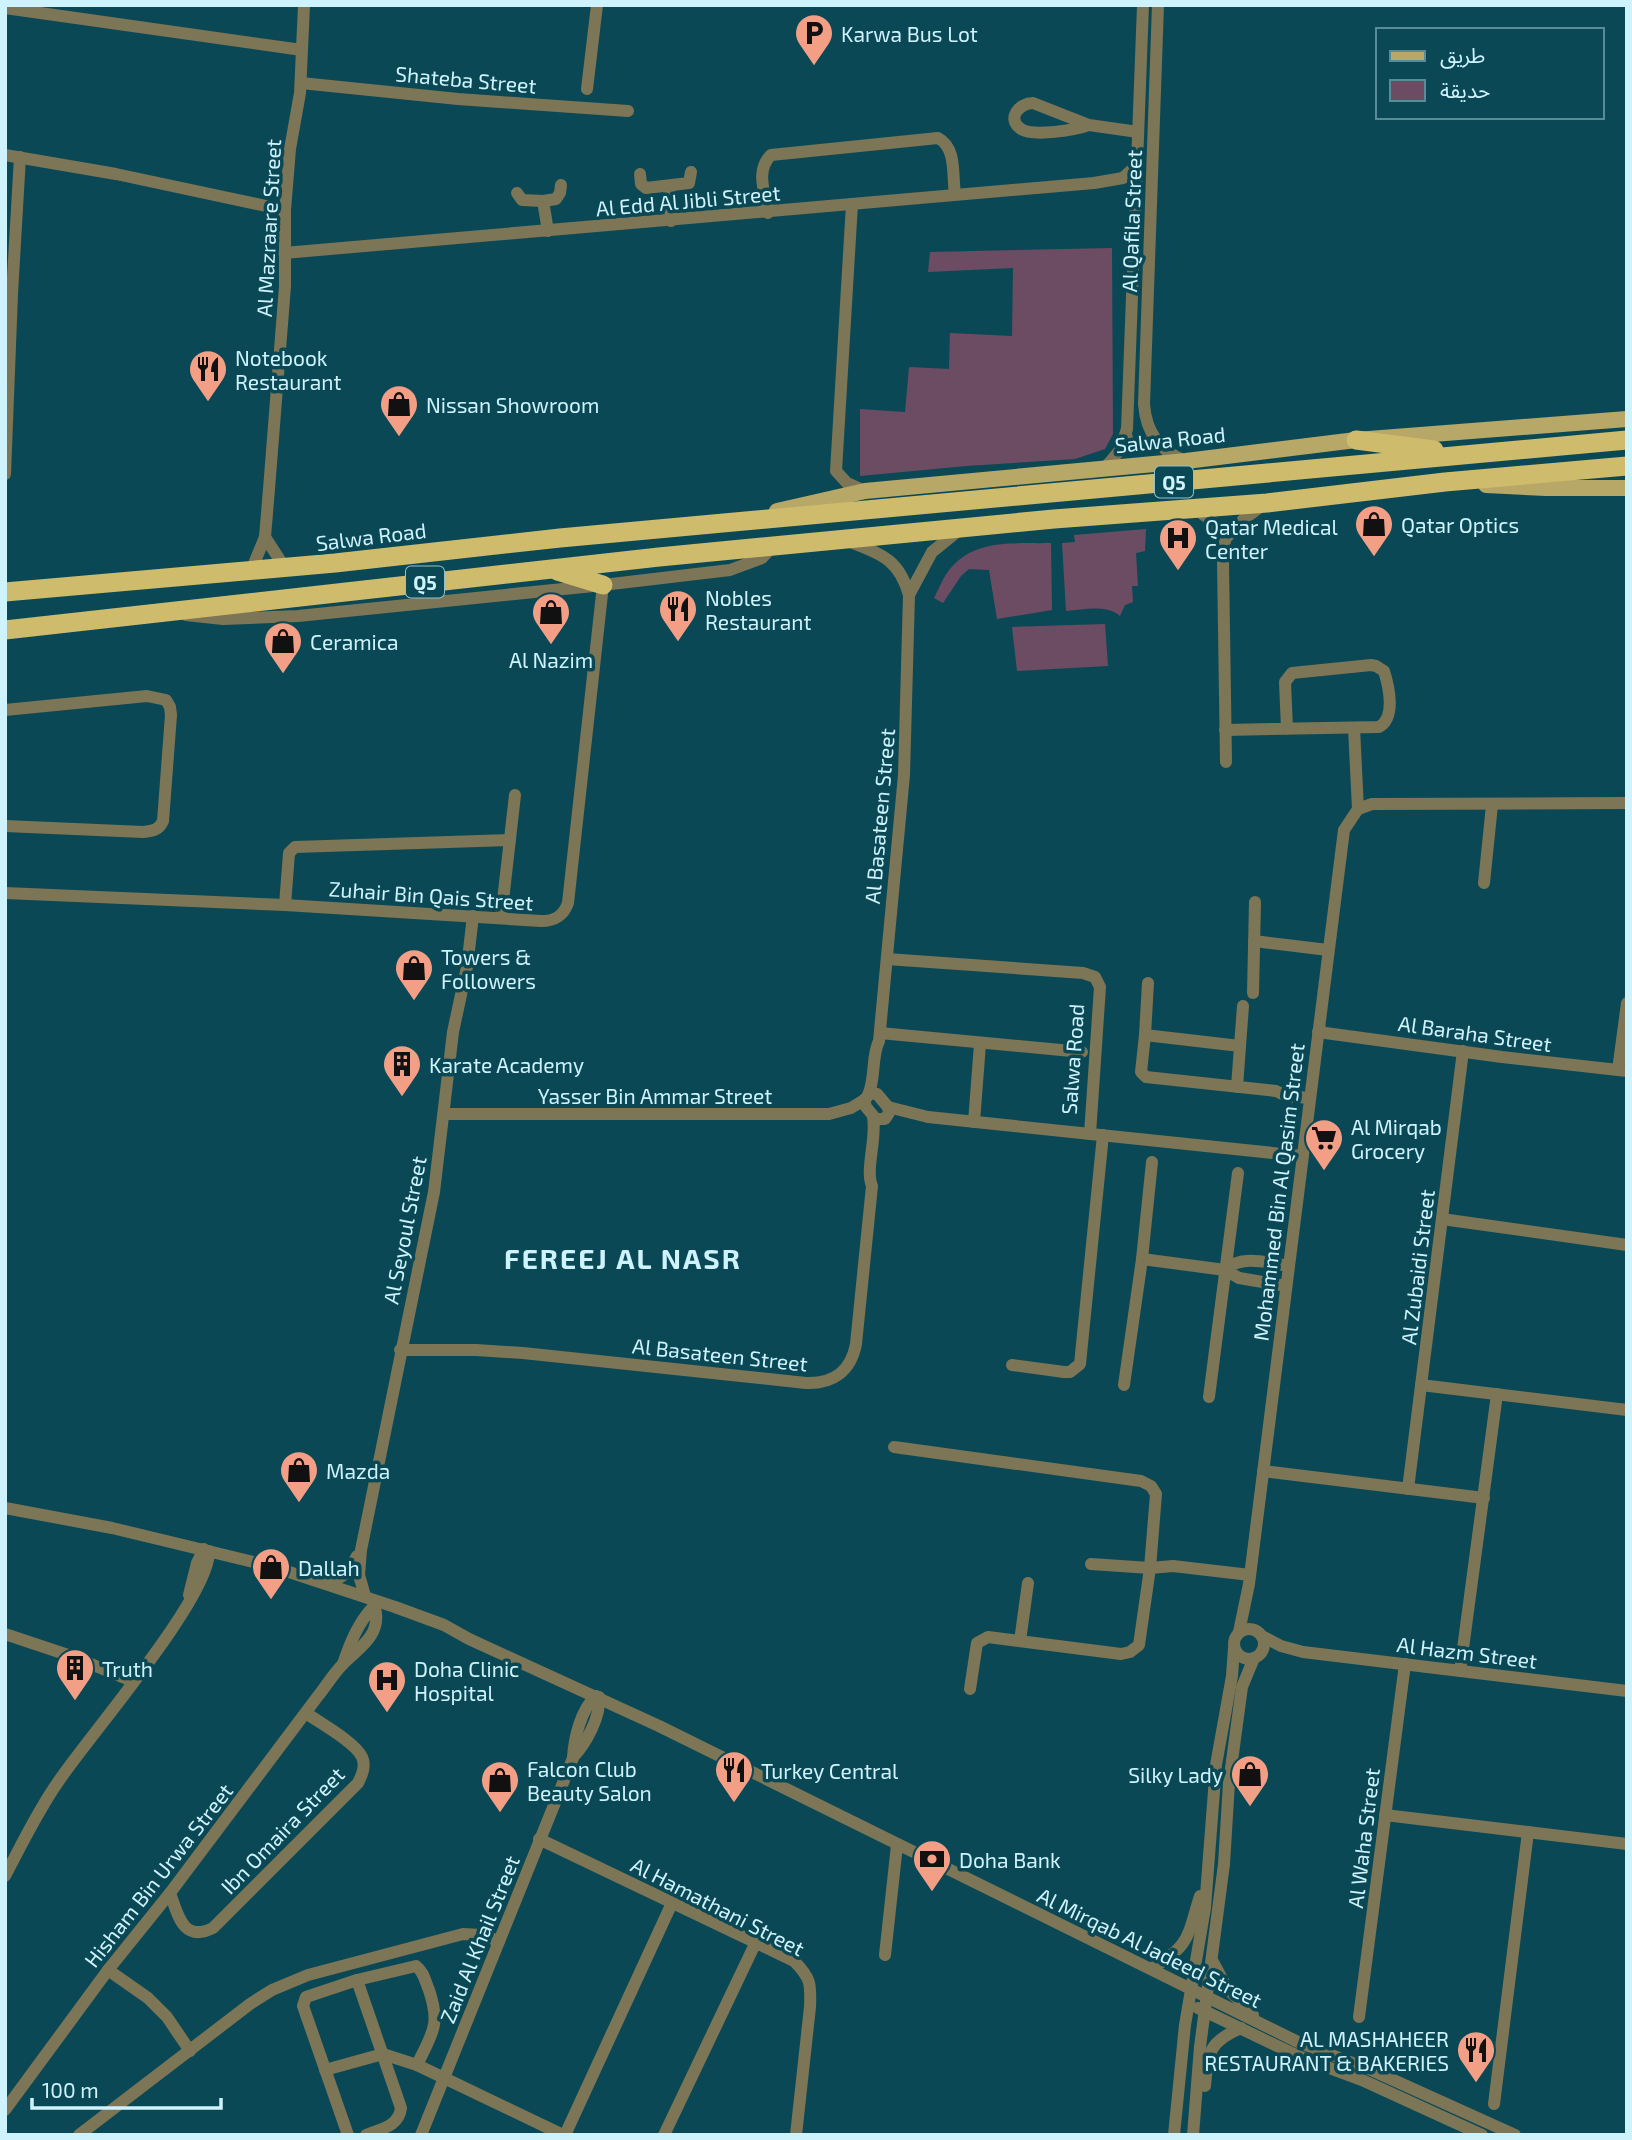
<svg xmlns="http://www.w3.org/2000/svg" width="1632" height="2140" font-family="'Exo 2','Noto Sans Arabic',sans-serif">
  <rect width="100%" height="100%" fill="#0b4855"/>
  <g fill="#6c4c63">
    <polygon points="1112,248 1113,434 1105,449 1075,459 966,466 860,476 860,409 905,412 909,367 949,369 950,333 1012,336 1013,268 928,272 930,252"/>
    <path d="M1146,529L1145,551L1136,553L1138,586H1132L1133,602L1125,605L1120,616C1106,604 1083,610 1066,611L1062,543L1075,542L1074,535Z"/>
    <path d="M1051,543L1052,610L997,619L989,570L969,569L961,576L943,603L934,598C939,589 943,577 950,569C975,538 1015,544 1051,543Z"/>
    <polygon points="1105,624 1108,666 1017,671 1012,627"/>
  </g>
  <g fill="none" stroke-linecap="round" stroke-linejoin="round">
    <g stroke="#7c7556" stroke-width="12">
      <path d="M1158,5L1144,404C1146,432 1160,452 1186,461"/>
      <polyline points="5,8 302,50"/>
      <polyline points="301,83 458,99 628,111"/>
      <polyline points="587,89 597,5"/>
      <path d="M1089,125C1076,130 1033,137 1021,129C1006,119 1019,103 1033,103L1089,125L1138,132"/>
      <polyline points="5,155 116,174 285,210"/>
      <polyline points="640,174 641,184 646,188 689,183 691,172"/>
      <polyline points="669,186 671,221"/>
      <polyline points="517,193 522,200 543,201 556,199 560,193 561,185"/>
      <polyline points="543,201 548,231"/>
      <polyline points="852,204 836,471 847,483 865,491"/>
      <path d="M768,213C765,192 755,171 771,155L938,138C957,148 952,175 955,194"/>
      <polyline points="284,253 1094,183 1123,178 1136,166"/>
      <polyline points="1126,435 1129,444 1138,448 1148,445 1153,437"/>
      <polyline points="1104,469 1120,450 1127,429 1143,5"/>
      <polyline points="5,474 12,294 20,157"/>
      <polyline points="1196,509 1213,522 1225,539 1223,563 1226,762"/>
      <polyline points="265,537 285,568"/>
      <polyline points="1225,539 1244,519 1263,505"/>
      <path d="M850,542C881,554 899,559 909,595L904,775L879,1041C871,1057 876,1078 868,1095"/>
      <polyline points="251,571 265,537 269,489 285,286 285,210 290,149 300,93 304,5"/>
      <polyline points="909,595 932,552 959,530"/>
      <polyline points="186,615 223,619 298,616 603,585 730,570 762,558 772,547"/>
      <path d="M5,710L147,696L166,700L170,707L171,715L163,821C159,830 153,831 143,832L5,826"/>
      <polyline points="1354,728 1358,809"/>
      <path d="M1225,730L1379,727C1396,718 1389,687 1384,671L1376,666L1371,665L1292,673L1285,682L1287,729"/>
      <polyline points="1484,883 1492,805"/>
      <path d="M5,893L285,905L541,921C554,921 563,917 568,903L603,585"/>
      <polyline points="285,905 289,853 295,847 510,840"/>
      <polyline points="501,918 515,795"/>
      <polyline points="1254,941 1328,950"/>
      <polyline points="887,959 1083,973 1095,977 1100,987 1090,1134"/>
      <polyline points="1253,993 1255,902"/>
      <polyline points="1318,1032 1502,1057 1627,1071"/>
      <polyline points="880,1033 1082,1052"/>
      <polyline points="1145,1035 1148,983"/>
      <polyline points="1240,1046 1243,1006"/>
      <polyline points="1618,1070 1627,1003"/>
      <polyline points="1237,1087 1240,1046 1145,1035 1141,1072 1146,1077 1276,1091 1286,1096 1310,1098"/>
      <polygon points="871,1093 877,1094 888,1107 889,1113 885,1119 876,1119 866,1107 864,1100"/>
      <polyline points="888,1107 928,1117 1302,1156"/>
      <polyline points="444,1114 829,1114 851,1108 864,1100"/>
      <polyline points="974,1122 980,1044"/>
      <polyline points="1442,1219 1627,1245"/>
      <polyline points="1142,1259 1225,1270 1239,1278 1286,1286"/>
      <path d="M1225,1270C1241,1254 1269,1263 1288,1266"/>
      <path d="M400,1350H476L523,1353L806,1383C833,1384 851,1371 856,1344L872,1186C865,1169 877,1139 873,1117"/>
      <polyline points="1012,1365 1064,1372 1070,1372 1080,1364 1103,1135"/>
      <polyline points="1124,1385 1142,1259 1152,1162"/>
      <polyline points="1421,1385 1627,1410"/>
      <polyline points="1209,1397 1238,1173"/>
      <polyline points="894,1447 1141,1481 1151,1486 1156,1494 1150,1568 1139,1645 1130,1652 1121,1654 988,1637 977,1643 970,1689"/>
      <polyline points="1263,1471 1484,1498"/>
      <polyline points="1408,1489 1463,1051"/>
      <polyline points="5,1508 112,1528 274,1567 395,1607 444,1625 469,1639 659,1726 1300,2043 1369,2069 1515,2135"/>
      <polyline points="1091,1564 1150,1568 1173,1566 1250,1575"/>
      <polyline points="330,1584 348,1572 357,1556"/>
      <polyline points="189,1595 197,1563 204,1549"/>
      <polyline points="365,1596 359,1575 361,1550 434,1192 453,1032 467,967 473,916"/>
      <circle cx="1249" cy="1644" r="15"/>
      <polyline points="1239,1632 1249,1584 1344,830 1358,809 1372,804 1627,803"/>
      <polyline points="5,1634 74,1657 132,1681"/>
      <polyline points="1262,1636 1281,1646 1303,1652 1627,1691"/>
      <polyline points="1020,1641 1028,1583"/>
      <path d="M343,1664C350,1643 358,1623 373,1607"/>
      <polyline points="1460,1671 1497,1394"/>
      <path d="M573,1757C586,1744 601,1716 599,1697"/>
      <polyline points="1385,1815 1627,1844"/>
      <path d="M539,1839L794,1961C811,1978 811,1984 810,2007L796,2135"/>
      <path d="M5,1876C22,1844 37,1812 58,1782C88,1737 211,1596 209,1551"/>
      <path d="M170,1893C178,1915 183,1943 213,1928L358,1783C362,1775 366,1766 362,1757C355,1742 320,1723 306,1713"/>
      <polyline points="885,1955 897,1845"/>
      <polyline points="1212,1960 1227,1988 1253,2015"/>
      <path d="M1151,1969C1191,1945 1187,1937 1200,1896"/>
      <polyline points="108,1970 148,1998 167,2017 190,2051"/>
      <path d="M357,1980L401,2108C399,2126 381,2129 366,2135"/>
      <polyline points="1198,2008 1300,2057 1362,2080 1482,2135"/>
      <polyline points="1359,2017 1405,1664"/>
      <polyline points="325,2070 383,2054 417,2065 563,2135"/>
      <path d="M1205,2086C1208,2053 1208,2042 1241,2028"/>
      <polyline points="1494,2104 1528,1832"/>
      <path d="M5,2110L108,1970L170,1893L318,1696C326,1686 334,1673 343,1664C359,1648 382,1635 375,1608"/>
      <polyline points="79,2135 250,2004 272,1990 308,1975 463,1934 481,1935 499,1941"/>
      <path d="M348,2135L303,2006L306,1997L357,1980L416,1966C424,1972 425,1981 429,1990C441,2026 432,2033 417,2065"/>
      <path d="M421,2135L573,1758C574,1738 581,1709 596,1696"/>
      <polyline points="565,2135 672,1903"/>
      <polyline points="664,2135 756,1942"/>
      <polyline points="1174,2135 1185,2025 1205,1908 1216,1765 1232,1676 1234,1648"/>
      <polyline points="1193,2135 1200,2047 1224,1864 1229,1783 1242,1687 1254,1658"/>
    </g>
    <g stroke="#b7a867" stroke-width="16">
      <polyline points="1486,485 1546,488 1627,488"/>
      <polyline points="777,511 865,491 1186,461 1356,440 1627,419"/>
    </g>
    <g stroke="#cebc6c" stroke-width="19">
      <polyline points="1356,440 1434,450"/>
      <polyline points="557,571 603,585"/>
      <polyline points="5,592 335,563 560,538 1627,440"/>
      <polyline points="5,630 659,557 1054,519 1267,503 1445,482 1627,466"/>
    </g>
  </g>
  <defs>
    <symbol id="parking-pin" viewBox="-11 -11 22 30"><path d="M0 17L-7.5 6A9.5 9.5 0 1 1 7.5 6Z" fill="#f39f86" stroke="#0b4855"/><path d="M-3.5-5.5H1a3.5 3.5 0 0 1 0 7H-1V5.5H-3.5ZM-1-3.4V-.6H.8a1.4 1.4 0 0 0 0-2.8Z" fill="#111"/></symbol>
    <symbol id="restaurant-pin" viewBox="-11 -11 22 30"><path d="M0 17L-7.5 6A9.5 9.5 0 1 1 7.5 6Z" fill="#f39f86" stroke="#0b4855"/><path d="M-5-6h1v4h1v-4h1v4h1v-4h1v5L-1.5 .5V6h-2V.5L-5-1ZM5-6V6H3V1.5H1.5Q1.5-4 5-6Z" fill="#111"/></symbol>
    <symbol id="shop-pin" viewBox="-11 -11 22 30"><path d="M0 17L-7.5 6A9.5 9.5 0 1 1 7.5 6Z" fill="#f39f86" stroke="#0b4855"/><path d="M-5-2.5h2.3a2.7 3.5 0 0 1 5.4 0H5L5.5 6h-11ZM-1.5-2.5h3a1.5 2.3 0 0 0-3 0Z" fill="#111"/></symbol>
    <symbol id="hospital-pin" viewBox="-11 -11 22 30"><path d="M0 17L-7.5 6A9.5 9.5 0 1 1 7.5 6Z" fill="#f39f86" stroke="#0b4855"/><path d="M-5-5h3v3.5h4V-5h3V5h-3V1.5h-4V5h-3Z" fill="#111"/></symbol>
    <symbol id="building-pin" viewBox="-11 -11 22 30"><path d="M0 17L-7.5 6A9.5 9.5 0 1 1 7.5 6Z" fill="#f39f86" stroke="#0b4855"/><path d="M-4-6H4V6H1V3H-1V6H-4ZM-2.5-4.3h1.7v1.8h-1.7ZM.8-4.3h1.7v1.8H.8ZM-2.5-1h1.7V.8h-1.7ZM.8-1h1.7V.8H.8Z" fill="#111"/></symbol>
    <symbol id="supermarket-pin" viewBox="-11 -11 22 30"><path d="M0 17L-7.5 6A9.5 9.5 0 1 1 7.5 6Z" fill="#f39f86" stroke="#0b4855"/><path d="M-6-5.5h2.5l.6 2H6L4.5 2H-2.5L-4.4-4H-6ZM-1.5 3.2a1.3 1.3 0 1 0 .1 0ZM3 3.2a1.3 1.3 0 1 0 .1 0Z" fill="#111"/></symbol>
    <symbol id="bank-pin" viewBox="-11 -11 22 30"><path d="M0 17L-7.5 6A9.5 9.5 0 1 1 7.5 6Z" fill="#f39f86" stroke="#0b4855"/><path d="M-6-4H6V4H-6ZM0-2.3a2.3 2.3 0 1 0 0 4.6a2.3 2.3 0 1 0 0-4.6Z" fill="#111"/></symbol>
  </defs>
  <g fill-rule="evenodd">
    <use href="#parking-pin" x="792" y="11" width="44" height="60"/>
    <use href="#restaurant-pin" x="186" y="347" width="44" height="60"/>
    <use href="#shop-pin" x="377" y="382" width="44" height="60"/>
    <use href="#shop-pin" x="1352" y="502" width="44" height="60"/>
    <use href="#hospital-pin" x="1156" y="516" width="44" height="60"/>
    <use href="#restaurant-pin" x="656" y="587" width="44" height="60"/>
    <use href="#shop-pin" x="529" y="590" width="44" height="60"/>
    <use href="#shop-pin" x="261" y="619" width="44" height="60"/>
    <use href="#shop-pin" x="392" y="946" width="44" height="60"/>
    <use href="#building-pin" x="380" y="1042" width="44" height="60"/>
    <use href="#supermarket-pin" x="1302" y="1116" width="44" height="60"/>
    <use href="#shop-pin" x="277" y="1448" width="44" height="60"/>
    <use href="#shop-pin" x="249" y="1545" width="44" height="60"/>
    <use href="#building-pin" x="53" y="1646" width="44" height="60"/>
    <use href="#hospital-pin" x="365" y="1658" width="44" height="60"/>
    <use href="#restaurant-pin" x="712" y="1748" width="44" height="60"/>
    <use href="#shop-pin" x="1228" y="1752" width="44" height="60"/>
    <use href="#shop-pin" x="478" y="1758" width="44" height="60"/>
    <use href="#bank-pin" x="910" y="1837" width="44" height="60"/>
    <use href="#restaurant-pin" x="1454" y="2028" width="44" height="60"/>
  </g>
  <g text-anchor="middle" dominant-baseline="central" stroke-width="7" stroke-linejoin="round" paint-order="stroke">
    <g fill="#0b4855" stroke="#94c0cb" stroke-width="2">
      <rect x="1155" y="466.5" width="38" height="31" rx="5"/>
      <rect x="406" y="566.5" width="38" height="31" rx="5"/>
    </g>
    <g font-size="19" font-weight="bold" fill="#cef3fd">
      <text x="1174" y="482">Q5</text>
      <text x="425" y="582">Q5</text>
    </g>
    <g font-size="21" fill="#cef3fd" stroke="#0b4855" text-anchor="start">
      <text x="841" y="33">Karwa Bus Lot</text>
      <text x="235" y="357">Notebook<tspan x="235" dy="24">Restaurant</tspan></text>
      <text x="426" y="404">Nissan Showroom</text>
      <text x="1401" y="524">Qatar Optics</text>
      <text x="1205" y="526">Qatar Medical<tspan x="1205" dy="24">Center</tspan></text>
      <text x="705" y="597">Nobles<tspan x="705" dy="24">Restaurant</tspan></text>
      <text x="310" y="641">Ceramica</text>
      <text x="551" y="659" text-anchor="middle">Al Nazim</text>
      <text x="441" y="956">Towers &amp;<tspan x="441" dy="24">Followers</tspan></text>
      <text x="429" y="1064">Karate Academy</text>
      <text x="1351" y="1126">Al Mirqab<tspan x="1351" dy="24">Grocery</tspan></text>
      <text x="326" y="1470">Mazda</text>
      <text x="298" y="1567">Dallah</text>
      <text x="102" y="1668">Truth</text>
      <text x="414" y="1668">Doha Clinic<tspan x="414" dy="24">Hospital</tspan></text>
      <text x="527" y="1768">Falcon Club<tspan x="527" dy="24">Beauty Salon</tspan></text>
      <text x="761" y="1770">Turkey Central</text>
      <text x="1223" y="1774" text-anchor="end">Silky Lady</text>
      <text x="959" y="1859">Doha Bank</text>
      <text x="1449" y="2038" text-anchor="end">AL MASHAHEER<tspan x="1449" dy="24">RESTAURANT &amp; BAKERIES</tspan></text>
    </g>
    <g font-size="21" fill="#cef3fd" stroke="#0b4855">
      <text transform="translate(466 79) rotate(5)">Shateba Street</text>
      <text transform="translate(688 200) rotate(-5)">Al Edd Al Jibli Street</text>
      <text transform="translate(1131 221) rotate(-88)">Al Qafila Street</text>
      <text transform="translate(268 228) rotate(-87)">Al Mazraare Street</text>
      <text transform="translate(1170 439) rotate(-6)">Salwa Road</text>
      <text transform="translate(371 536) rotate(-7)">Salwa Road</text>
      <text transform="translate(879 816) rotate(-85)">Al Basateen Street</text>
      <text transform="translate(431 895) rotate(4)">Zuhair Bin Qais Street</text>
      <text transform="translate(1475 1033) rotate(8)">Al Baraha Street</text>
      <text transform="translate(1072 1059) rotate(-86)">Salwa Road</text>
      <text x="655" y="1095">Yasser Bin Ammar Street</text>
      <text transform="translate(1278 1192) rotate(-83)">Mohammed Bin Al Qasim Street</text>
      <text transform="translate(404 1230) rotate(-79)">Al Seyoul Street</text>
      <text transform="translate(1417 1267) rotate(-83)">Al Zubaidi Street</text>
      <text transform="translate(720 1354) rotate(6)">Al Basateen Street</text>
      <text transform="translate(1467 1652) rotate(7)">Al Hazm Street</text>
      <text transform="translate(282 1830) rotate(-46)">Ibn Omaira Street</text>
      <text transform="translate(1363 1838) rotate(-83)">Al Waha Street</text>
      <text transform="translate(158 1875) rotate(-52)">Hisham Bin Urwa Street</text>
      <text transform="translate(718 1906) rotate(27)">Al Hamathani Street</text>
      <text transform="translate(479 1939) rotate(-68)">Zaid Al Khail Street</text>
      <text transform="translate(1150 1947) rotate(26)">Al Mirqab Al Jadeed Street</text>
    </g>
    <g font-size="28" font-weight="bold" letter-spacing="2" fill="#cef3fd" stroke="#0b4855">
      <text x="623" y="1258">FEREEJ AL NASR</text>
    </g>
  </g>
  <rect width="1632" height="2140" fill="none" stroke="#cef3fd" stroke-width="14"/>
  <rect x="1376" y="28" width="228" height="91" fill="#0b4855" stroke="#598c98" stroke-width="2"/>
  <rect x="1390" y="51" width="35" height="10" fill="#b7a867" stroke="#598c98" stroke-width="2"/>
  <text x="1440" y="63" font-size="21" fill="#cef3fd">طريق</text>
  <rect x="1390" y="80" width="35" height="21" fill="#6c4c63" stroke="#598c98" stroke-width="2"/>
  <text x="1440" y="98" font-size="21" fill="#cef3fd">حديقة</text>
  <path d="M32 2098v10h189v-10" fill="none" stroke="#cef3fd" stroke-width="3.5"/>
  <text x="42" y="2098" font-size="21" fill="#cef3fd" stroke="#0b4855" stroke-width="5" paint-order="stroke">100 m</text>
</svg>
